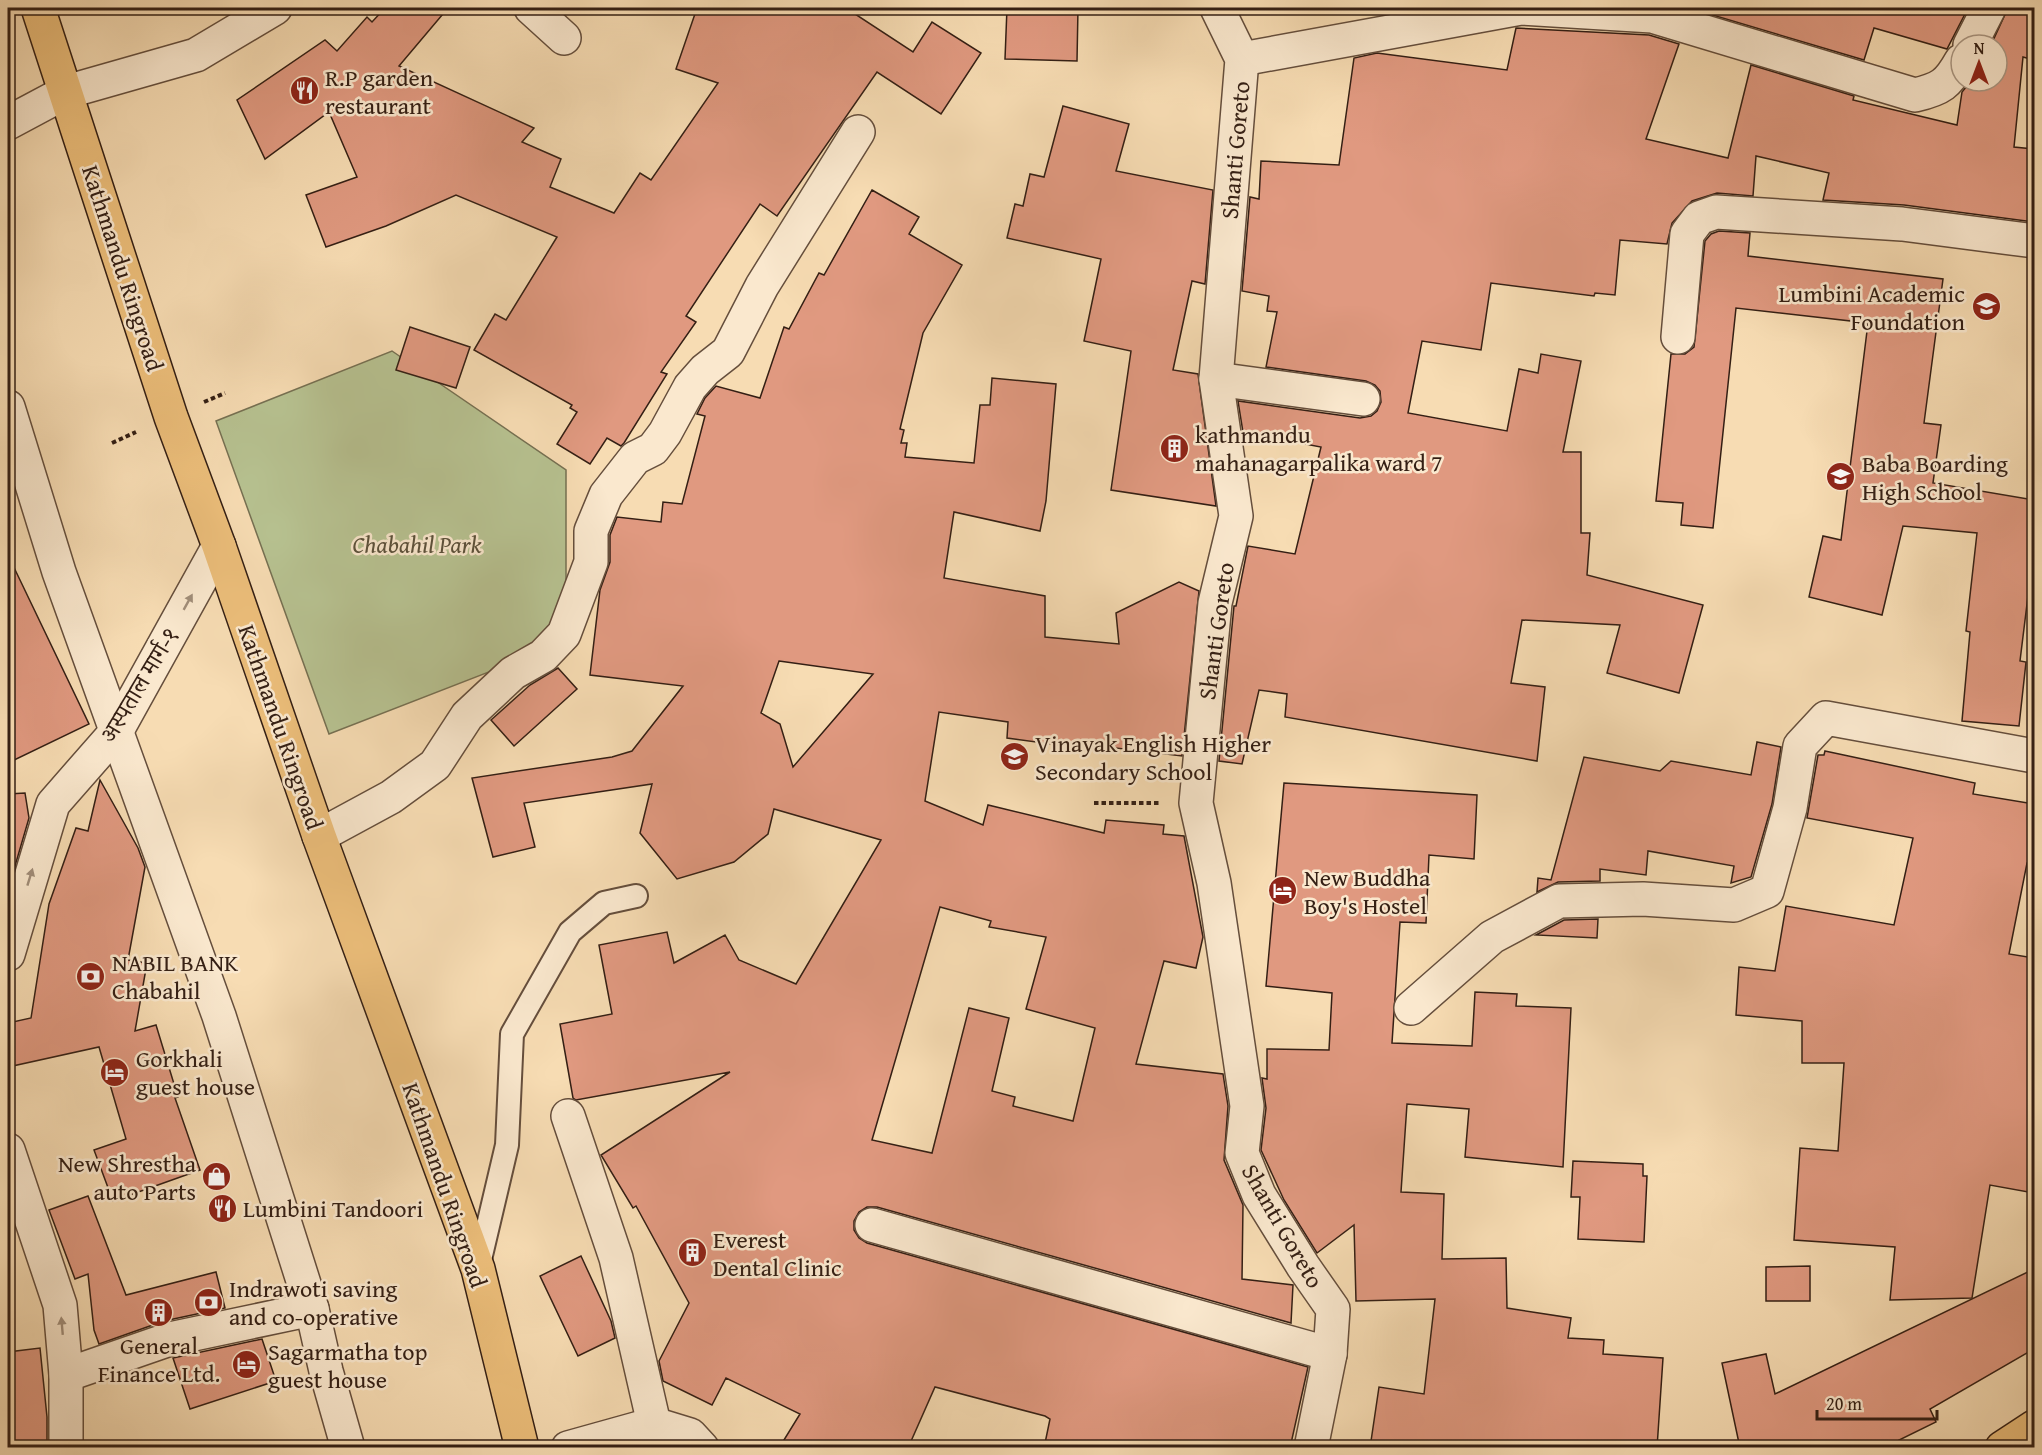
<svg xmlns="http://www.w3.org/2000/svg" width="2042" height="1455" font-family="'Gentium Book Plus','Noto Serif Devanagari',serif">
  <rect width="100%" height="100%" fill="#f7dcb3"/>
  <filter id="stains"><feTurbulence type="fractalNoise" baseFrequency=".00333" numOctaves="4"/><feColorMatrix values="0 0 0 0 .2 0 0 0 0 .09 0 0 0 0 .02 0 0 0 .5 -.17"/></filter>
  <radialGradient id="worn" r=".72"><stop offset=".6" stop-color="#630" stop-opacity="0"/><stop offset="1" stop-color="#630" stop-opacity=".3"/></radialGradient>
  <polygon fill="#b7c291" stroke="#767052" stroke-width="1.5" points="392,351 566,470 566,642 329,734 216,421"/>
  <g fill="#e09980" stroke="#341f14" stroke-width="1.5" fill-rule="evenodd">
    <polygon points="385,8 448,8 399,66 534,128 522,142 561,159 550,187 614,213 640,173 651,180 718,83 676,69 697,8 846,8 913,52 932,22 981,53 941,114 877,72 777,216 760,204 686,316 696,322 661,372 667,374 624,443 621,446 607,438 590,464 557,444 577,412 570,408 572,405 474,350 495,314 506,320 557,237 456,195 386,226 326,247 306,195 357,177 329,112 265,159 237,100 325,40 337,51 367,17 372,22"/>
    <polygon points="1007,8 1078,8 1077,61 1005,59"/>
    <polygon points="1689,8 1968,8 1947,49 1874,28 1864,60"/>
    <polygon points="2008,8 2034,13 2034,60 2023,57 2014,147 2034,149 2034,222 1904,205 1823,200 1829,173 1756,156 1753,196 1717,193 1692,201 1672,223 1667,244 1620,240 1615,295 1595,293 1594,296 1491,283 1481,350 1422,341 1408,413 1507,431 1519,369 1538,373 1541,354 1581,361 1563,452 1581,452 1581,533 1590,533 1587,575 1703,605 1679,693 1607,673 1620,625 1522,620 1511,683 1545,687 1537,761 1285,717 1287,694 1259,690 1242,764 1219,761 1234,606 1236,606 1248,546 1295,554 1321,447 1243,432 1238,401 1360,418 1371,416 1377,411 1381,402 1380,391 1375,385 1366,381 1266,367 1277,312 1267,311 1269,296 1242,291 1250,197 1259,199 1261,161 1339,165 1354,58 1377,53 1507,70 1516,28 1649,35 1679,44 1646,139 1728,158 1751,65 1854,96 1853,100 1957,125 1962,92 1971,81 1997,81 1997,45 1991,45"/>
    <polygon points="1063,106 1129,124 1116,171 1213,190 1205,284 1192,281 1173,370 1198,374 1216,506 1111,490 1131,351 1084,341 1101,259 1007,238 1015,204 1023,206 1030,174 1044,177"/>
    <path d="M872,190L919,217L909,234L962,265L923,333L900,429L904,430L901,443H907L905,457L974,463L980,405H990L992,378L1056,384L1046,501L1040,531L954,512L944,578L1045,596V637L1119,644L1116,613L1179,582L1199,591L1182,756L1058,741V745L1007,738L1008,722L939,712L925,801L983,825L988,805L1104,833L1106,820L1164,825L1163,834L1184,836L1203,937L1196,968L1164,961L1136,1064L1223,1074L1228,1106L1224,1160L1243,1205L1242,1279L1293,1285L1291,1323L877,1207H867L859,1212L854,1221V1230L859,1238L867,1243L1308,1367L1290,1448H1044L1050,1419L1045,1416L935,1387L908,1448H779L800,1414L726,1378L712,1405L663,1381L659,1361L689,1303L636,1206L633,1208L601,1155L730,1072L576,1100L573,1098L560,1024L612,1014L599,945L667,932L674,963L725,935L739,960L796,984L881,840L774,809L768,834L734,862L677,879L640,833L652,784L524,803L535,847L493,857L472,778L612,757L632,751L683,686L590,675L600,590L610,562V535L617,517L661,522L663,502L682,504L705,416L697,414L705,398L716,386L760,398L784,327L789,329L819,273L824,275ZM779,661L873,674L793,767L780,724L761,713ZM940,907L991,921L989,927L1046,937L1026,1009L1095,1028L1073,1121L1013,1106L1015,1097L992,1091L1009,1018L969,1008L932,1153L872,1140Z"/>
    <polygon points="1719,231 1750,233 1748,256 1943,279 1924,423 1941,425 1933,483 2034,500 2034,547 2020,661 2026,662 2019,726 1962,721 1970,632 1966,631 1977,533 1903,526 1882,615 1809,597 1823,536 1841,540 1868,323 1736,308 1713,528 1681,525 1683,503 1656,501 1671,354 1685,354 1694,347 1705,241 1711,234"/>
    <polygon points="410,327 470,347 456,388 396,370"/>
    <polygon points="8,555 89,724 8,763"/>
    <polygon points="558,668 577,689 514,746 491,720 530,685"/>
    <polygon points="1757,742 1781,747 1772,804 1751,877 1731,883 1734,866 1648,851 1646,875 1600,869 1600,881 1558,882 1537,892 1538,878 1551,880 1584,757 1660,771 1671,761 1751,775"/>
    <polygon points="1825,751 1975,783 1973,794 2034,804 2034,864 2027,863 2009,954 2034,958 2034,1193 1990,1185 1972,1298 1890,1300 1895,1247 1794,1240 1800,1148 1838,1151 1844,1063 1802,1063 1802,1021 1736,1015 1739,967 1775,971 1786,906 1894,925 1913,838 1807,818 1818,755 1824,755"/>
    <polygon points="100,780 138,848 145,867 128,960 147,963 135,1031 156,1025 178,1097 175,1098 200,1170 113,1201 94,1150 126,1139 99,1047 8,1067 8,1023 31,1018 49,904 76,828 88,831"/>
    <polygon points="1284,783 1477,795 1474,859 1429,855 1426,923 1400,922 1392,1043 1472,1046 1475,992 1517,994 1516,1006 1571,1008 1563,1167 1465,1157 1469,1109 1407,1104 1401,1192 1444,1194 1442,1259 1506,1258 1507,1308 1571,1318 1568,1338 1604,1340 1603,1354 1663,1358 1657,1448 1370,1448 1379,1387 1424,1394 1435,1299 1356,1301 1354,1225 1317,1253 1284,1200 1261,1150 1266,1108 1262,1078 1267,1079 1267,1049 1329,1050 1332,993 1266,986"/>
    <polygon points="25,793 29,818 8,890 8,794"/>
    <polygon points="1598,919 1597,938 1536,935 1564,920"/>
    <polygon points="1573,1161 1643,1164 1643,1176 1647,1176 1644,1242 1578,1239 1580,1197 1571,1197"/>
    <polygon points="88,1196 126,1295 216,1272 225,1308 164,1321 99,1344 94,1330 88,1274 75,1279 49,1210"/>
    <polygon points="581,1256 611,1321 615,1338 578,1356 540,1276"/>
    <polygon points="1810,1266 1810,1301 1766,1301 1766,1267"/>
    <polygon points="2034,1269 2034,1349 1930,1409 1936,1422 1883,1448 1740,1448 1722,1363 1766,1354 1775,1394"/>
    <polygon points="262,1339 276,1381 190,1409 173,1358"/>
    <polygon points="40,1348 47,1417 47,1448 8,1448 8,1352"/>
  </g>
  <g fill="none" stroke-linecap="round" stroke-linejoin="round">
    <defs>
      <polyline id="service" points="478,1268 507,1145 512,1034 570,932 604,903 636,896"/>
      <g id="minor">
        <polyline points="531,8 564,38"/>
        <polyline points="1217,8 1242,59 1216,379 1236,516 1215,603 1196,803 1214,883 1247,1106 1242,1153 1259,1195 1303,1266 1333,1309 1330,1354 1311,1448"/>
        <polyline points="1970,45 1989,8"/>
        <path d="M1242,59L1521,8L1652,16L1915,95C1941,89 1948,84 1961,61"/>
        <polyline points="8,123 66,92 196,55 275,8"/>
        <polyline points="1678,337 1687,234 1699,218 1716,212 1902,224 2034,241"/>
        <polyline points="1216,379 1363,399"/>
        <polyline points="8,407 59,572 219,1016 312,1309 326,1371 348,1448"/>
        <polyline points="319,836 391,797 435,765 467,716 513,673 543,656 564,634 591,562 591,531 606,495 635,458 653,449 665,433 690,387 705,370 728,352 762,286 858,132"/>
        <polyline points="8,954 53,804 116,732 219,546"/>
        <polyline points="1411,1008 1492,937 1559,901 1643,899 1734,905 1767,891 1790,808 1800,746 1826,718 2034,756"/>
        <polyline points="568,1116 616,1258 654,1424"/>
        <polyline points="8,1150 60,1305 66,1375 66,1448"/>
        <polyline points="872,1225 1330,1354"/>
        <polyline points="66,1375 170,1339 312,1309"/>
        <polyline points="568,1448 654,1424 690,1435 702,1448"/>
      </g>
      <polyline id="primary" points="2002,1448 2034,1427"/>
      <polyline id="trunk" points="38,8 171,417 219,546 319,836 478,1269 522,1448"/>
    </defs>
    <use href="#service" stroke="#654e3c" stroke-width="26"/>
    <use href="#minor" stroke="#654e3c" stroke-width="36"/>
    <use href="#primary" stroke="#341f14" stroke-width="36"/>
    <use href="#trunk" stroke="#341f14" stroke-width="36"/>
    <g stroke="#341f14" stroke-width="4" stroke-dasharray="4.5 3" stroke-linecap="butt">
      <polyline points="204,402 225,393"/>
      <polyline points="112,443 136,432"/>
      <polyline points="1094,803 1159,803"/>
    </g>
    <use href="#service" stroke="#fae8ce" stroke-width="22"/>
    <use href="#minor" stroke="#fae8ce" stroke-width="33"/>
    <use href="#primary" stroke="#ecbe7a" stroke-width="33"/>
    <use href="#trunk" stroke="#ecbe7a" stroke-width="33"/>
  </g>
  <defs><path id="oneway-solid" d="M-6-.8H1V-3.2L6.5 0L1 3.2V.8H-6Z" transform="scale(1.5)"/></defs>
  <g fill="#a18e7a">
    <use href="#oneway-solid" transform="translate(188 602) rotate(-61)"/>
    <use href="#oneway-solid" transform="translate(30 877) rotate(-73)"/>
    <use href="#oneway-solid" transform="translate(62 1326) rotate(-95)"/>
  </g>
  <defs>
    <symbol id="restaurant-disc" viewBox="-11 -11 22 22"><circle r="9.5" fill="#8f2418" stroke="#fae8ce"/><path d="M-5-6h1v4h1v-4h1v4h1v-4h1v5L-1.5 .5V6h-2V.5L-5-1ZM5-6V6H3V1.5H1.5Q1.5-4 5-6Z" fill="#fff"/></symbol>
    <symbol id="school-disc" viewBox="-11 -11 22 22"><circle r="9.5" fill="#8f2418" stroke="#fae8ce"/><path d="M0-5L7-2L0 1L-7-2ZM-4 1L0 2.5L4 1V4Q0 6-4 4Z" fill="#fff"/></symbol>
    <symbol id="building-disc" viewBox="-11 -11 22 22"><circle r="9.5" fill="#8f2418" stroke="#fae8ce"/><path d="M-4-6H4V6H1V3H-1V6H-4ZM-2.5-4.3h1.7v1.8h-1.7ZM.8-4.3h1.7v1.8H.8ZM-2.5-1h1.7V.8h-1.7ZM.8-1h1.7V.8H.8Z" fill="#fff"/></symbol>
    <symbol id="hotel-disc" viewBox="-11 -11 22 22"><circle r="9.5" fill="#8f2418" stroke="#fae8ce"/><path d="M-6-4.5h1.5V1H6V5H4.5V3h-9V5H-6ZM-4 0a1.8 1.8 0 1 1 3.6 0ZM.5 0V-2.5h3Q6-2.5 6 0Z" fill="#fff"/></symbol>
    <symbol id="bank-disc" viewBox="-11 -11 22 22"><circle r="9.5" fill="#8f2418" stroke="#fae8ce"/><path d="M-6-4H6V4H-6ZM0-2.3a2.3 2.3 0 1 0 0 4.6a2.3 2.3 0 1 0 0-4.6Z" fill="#fff"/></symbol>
    <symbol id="shop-disc" viewBox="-11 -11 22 22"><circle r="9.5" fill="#8f2418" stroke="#fae8ce"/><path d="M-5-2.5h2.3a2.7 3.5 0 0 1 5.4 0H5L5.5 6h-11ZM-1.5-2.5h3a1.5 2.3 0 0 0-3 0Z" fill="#fff"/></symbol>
  </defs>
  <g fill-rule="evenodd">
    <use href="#restaurant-disc" x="288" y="74" width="33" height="33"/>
    <use href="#school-disc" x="1970" y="290" width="33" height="33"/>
    <use href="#building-disc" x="1158" y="432" width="33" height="33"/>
    <use href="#school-disc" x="1824" y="460" width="33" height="33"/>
    <use href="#school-disc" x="998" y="740" width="33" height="33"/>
    <use href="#hotel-disc" x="1266" y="874" width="33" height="33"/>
    <use href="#bank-disc" x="74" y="960" width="33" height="33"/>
    <use href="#hotel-disc" x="98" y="1056" width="33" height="33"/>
    <use href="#shop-disc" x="200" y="1160" width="33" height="33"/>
    <use href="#restaurant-disc" x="206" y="1192" width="33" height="33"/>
    <use href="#building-disc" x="676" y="1236" width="33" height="33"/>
    <use href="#bank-disc" x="192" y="1286" width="33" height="33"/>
    <use href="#building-disc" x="142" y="1296" width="33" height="33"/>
    <use href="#hotel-disc" x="230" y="1348" width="33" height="33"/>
  </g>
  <g text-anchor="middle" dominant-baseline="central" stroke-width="5" stroke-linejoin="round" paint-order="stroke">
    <g font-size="24" fill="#341f14" stroke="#fae8ce" text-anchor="start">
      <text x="325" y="77">R.P garden<tspan x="325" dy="28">restaurant</tspan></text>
      <text x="1965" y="293" text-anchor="end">Lumbini Academic<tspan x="1965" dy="28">Foundation</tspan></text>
      <text x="1195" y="434">kathmandu<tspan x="1195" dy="28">mahanagarpalika ward 7</tspan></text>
      <text x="1862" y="463">Baba Boarding<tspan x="1862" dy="28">High School</tspan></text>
      <text x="1035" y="743">Vinayak English Higher<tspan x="1035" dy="28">Secondary School</tspan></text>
      <text x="1304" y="877">New Buddha<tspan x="1304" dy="28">Boy's Hostel</tspan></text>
      <text x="112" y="962">NABIL BANK<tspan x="112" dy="28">Chabahil</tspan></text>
      <text x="136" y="1058">Gorkhali<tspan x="136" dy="28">guest house</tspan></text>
      <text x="196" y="1163" text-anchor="end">New Shrestha<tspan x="196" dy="28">auto Parts</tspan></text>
      <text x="243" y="1208">Lumbini Tandoori</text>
      <text x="713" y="1239">Everest<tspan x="713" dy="28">Dental Clinic</tspan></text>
      <text x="229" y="1288">Indrawoti saving<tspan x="229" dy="28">and co-operative</tspan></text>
      <text x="159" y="1345" text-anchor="middle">General<tspan x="159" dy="28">Finance Ltd.</tspan></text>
      <text x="268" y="1351">Sagarmatha top<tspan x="268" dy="28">guest house</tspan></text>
    </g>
    <g font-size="24" fill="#341f14" stroke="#fae8ce">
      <text transform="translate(1235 150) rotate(-85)">Shanti Goreto</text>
      <text transform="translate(123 268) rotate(72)">Kathmandu Ringroad</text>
      <text transform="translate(1216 631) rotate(-82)">Shanti Goreto</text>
      <text transform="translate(139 685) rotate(-59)">अस्पताल मार्ग-१</text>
      <text transform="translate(281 727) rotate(71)">Kathmandu Ringroad</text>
      <text transform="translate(445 1185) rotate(71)">Kathmandu Ringroad</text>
      <text transform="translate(1283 1226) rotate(60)">Shanti Goreto</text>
    </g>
    <g font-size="24" font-style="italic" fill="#5b503a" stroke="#fae8ce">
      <text x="417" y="544">Chabahil Park</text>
    </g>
  </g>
  <rect width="2042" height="1455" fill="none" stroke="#f7dcb3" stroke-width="30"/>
  <rect x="9" y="9" width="2024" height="1437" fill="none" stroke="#341f14" stroke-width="3"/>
  <rect x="15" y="15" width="2012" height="1425" fill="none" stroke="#341f14" stroke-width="1.5"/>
  <g transform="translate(1979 63)"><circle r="28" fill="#fae8ce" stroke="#ab9884" stroke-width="1.5"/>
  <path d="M0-4.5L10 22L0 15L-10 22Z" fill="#8f2418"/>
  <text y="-9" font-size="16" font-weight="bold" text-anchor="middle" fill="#341f14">N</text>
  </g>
  <path d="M1817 1410v9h120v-9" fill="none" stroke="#341f14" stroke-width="3"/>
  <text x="1826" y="1410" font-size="18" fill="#341f14" stroke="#fae8ce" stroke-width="4.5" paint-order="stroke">20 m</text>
  <rect width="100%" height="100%" filter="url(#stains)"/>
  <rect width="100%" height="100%" fill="url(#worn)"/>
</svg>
